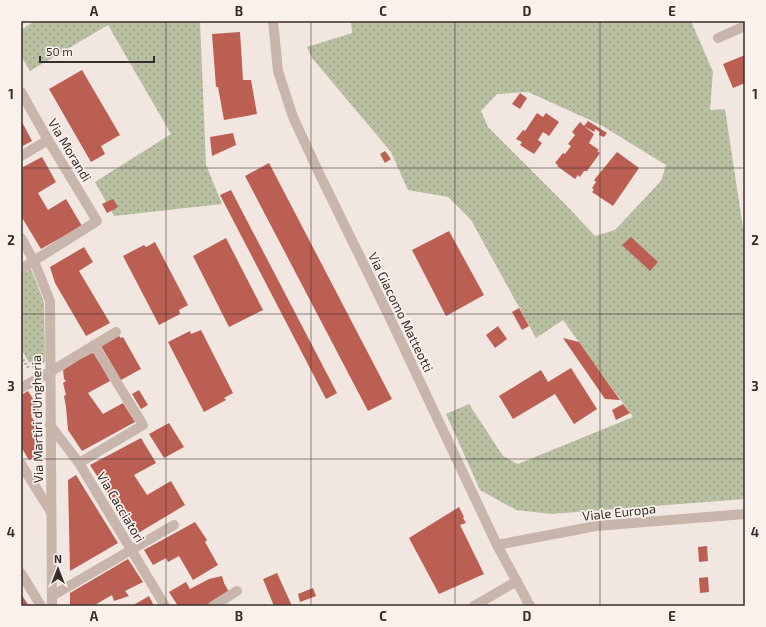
<svg xmlns="http://www.w3.org/2000/svg" width="766" height="627" font-family="'Exo 2',sans-serif">
  <defs>
    <pattern id="grass-dots" width="8" height="8" patternUnits="userSpaceOnUse"><rect width="8" height="8" fill="#b9bfa1"/><path d="M2 2h.1M6 6h.1" fill="none" stroke="#979c83" stroke-width="1.8" stroke-linecap="round"/></pattern>
  </defs>
  <rect width="100%" height="100%" fill="#f1e7e0"/>
  <g fill="url(#grass-dots)" fill-rule="evenodd">
    <polygon points="35,21 200,21 206,165 222,204 114,216 95,182 171,134 108,25 30,71 21,56 21,30"/>
    <path d="M351,21H667L668,22L670,21H691L713,72L710,110L725,109L743,228L745,229V499L551,514L516,510L480,490L446,414L469,404L503,456L518,464L633,417L563,320L536,338L471,220L448,197L408,190L391,152L312,58L307,47L352,33ZM528,92L601,125L666,165L661,181L615,230L595,236L563,202L488,127L481,111L497,94Z"/>
    <polygon points="31,269 44,302 45,362 33,369 21,349 21,275"/>
  </g>
  <g fill="#bc5f53">
    <polygon points="240,32 243,80 251,80 257,114 224,120 218,87 216,87 212,34"/>
    <polygon points="745,55 745,83 733,88 723,64"/>
    <polygon points="82,70 120,135 101,146 105,154 91,162 49,89"/>
    <polygon points="520,93 527,98 520,109 512,104"/>
    <polygon points="537,113 543,117 546,113 559,122 549,136 543,132 538,140 542,143 534,154 520,145 522,142 516,139 523,130 525,131"/>
    <polygon points="21,120 32,141 21,147"/>
    <polygon points="588,121 607,133 604,137 599,135 600,132 595,129 594,132 584,126 594,134 589,143 599,150 597,151 600,153 587,171 584,171 580,177 578,175 575,179 557,166 558,165 555,163 563,153 565,154 571,146 568,144 575,135 572,132 580,122 584,126"/>
    <polygon points="233,133 236,145 212,156 210,137"/>
    <polygon points="385,151 391,159 385,163 380,154"/>
    <polygon points="617,152 639,168 613,206 592,192 594,190 592,188 596,182 594,180"/>
    <polygon points="42,157 56,182 38,193 48,210 66,199 82,226 41,249 21,216 21,168"/>
    <polygon points="269,163 392,399 368,411 245,176"/>
    <polygon points="231,190 337,393 326,399 220,195"/>
    <polygon points="113,199 118,207 107,213 102,204"/>
    <polygon points="449,231 484,295 446,316 412,250"/>
    <polygon points="631,237 658,262 650,271 622,245"/>
    <polygon points="226,238 263,310 229,327 193,256"/>
    <polygon points="155,242 188,305 179,310 180,314 159,325 123,256 144,245 146,247"/>
    <polygon points="84,247 93,262 79,271 110,323 86,336 55,283 50,267"/>
    <polygon points="519,308 529,326 522,330 512,312"/>
    <polygon points="498,326 507,339 495,348 486,335"/>
    <polygon points="201,330 233,393 224,398 226,400 204,412 168,342 190,331 191,334"/>
    <polygon points="119,336 121,338 123,337 141,369 121,380 101,346"/>
    <polygon points="563,338 579,342 620,400 605,399"/>
    <polygon points="94,352 110,381 88,393 103,414 123,403 135,422 82,451 68,430 66,407 64,396 66,395 63,383 66,381 64,379 63,370 74,363 74,362"/>
    <polygon points="571,368 597,409 574,424 555,394 513,419 499,396 541,370 548,382"/>
    <polygon points="139,390 148,405 141,409 132,394"/>
    <polygon points="28,391 39,408 39,411 31,416 39,428 39,438 37,440 37,447 40,451 39,454 29,460 21,447 21,395"/>
    <polygon points="623,404 630,413 616,420 612,410"/>
    <polygon points="169,423 184,447 164,458 149,434"/>
    <polygon points="141,438 156,463 134,475 147,495 171,481 185,505 135,535 90,465"/>
    <polygon points="76,475 118,543 70,571 68,480"/>
    <polygon points="459,507 464,517 463,518 466,523 460,525 484,574 439,594 409,538"/>
    <polygon points="195,522 207,540 205,542 218,565 193,580 179,556 168,562 166,558 153,565 144,550"/>
    <polygon points="707,546 708,561 699,562 698,547"/>
    <polygon points="128,559 143,582 125,591 129,596 114,601 112,595 93,606 70,606 70,593"/>
    <polygon points="277,573 292,606 274,606 263,579"/>
    <polygon points="222,576 224,583 229,592 205,606 178,606 169,592 186,582 190,589 209,579"/>
    <polygon points="708,577 709,592 700,593 699,578"/>
    <polygon points="313,588 316,596 300,602 298,594"/>
    <polygon points="21,594 29,606 21,606"/>
    <polygon points="149,596 154,606 132,606"/>
  </g>
  <g fill="none" stroke-linecap="round" stroke-linejoin="round">
    <polyline stroke="#b4a097" stroke-width="2.5" stroke-dasharray="2 2" stroke-linecap="butt" points="21,356 29,369"/>
    <g stroke="#c8b6ac" stroke-width="10">
      <polyline points="273,21 278,71 293,117 318,171 389,316 497,545 530,606"/>
      <polyline points="718,38 745,26"/>
      <polyline points="21,92 48,140 97,221 21,269"/>
      <polyline points="21,156 48,140"/>
      <polyline points="21,238 34,261 50,301 52,606"/>
      <polyline points="21,388 50,372 116,332"/>
      <polyline points="50,425 79,463 165,606"/>
      <polyline points="79,463 143,425 94,345"/>
      <polyline points="21,464 51,512"/>
      <polyline points="497,545 596,526 745,514"/>
      <polyline points="21,573 41,606"/>
      <polyline points="52,596 174,525"/>
      <polyline points="213,606 237,591"/>
      <polyline points="474,606 517,581"/>
    </g>
  </g>
  <path fill="none" stroke="#372d2b" stroke-width="1" stroke-opacity="0.55" d="M166,21V606M311,21V606M455,21V606M600,21V606M21,168H745M21,314H745M21,459H745"/>
  <g text-anchor="middle" dominant-baseline="central" stroke-width="3.5" stroke-linejoin="round" paint-order="stroke">
    <g font-size="13" fill="#372d2b" stroke="#f9f1ec">
      <text transform="translate(70 150) rotate(59)">Via Morandi</text>
      <text transform="translate(401 312) rotate(64)">Via Giacomo Matteotti</text>
      <text transform="translate(37 419) rotate(-91)">Via Martiri d'Ungheria</text>
      <text transform="translate(121 507) rotate(59)">Via Cacciatori</text>
      <text transform="translate(619 512) rotate(-6)">Viale Europa</text>
    </g>
  </g>
  <rect width="766" height="627" fill="none" stroke="#f9f1ec" stroke-width="44"/>
  <g transform="translate(58 569)" stroke="#f9f1ec" stroke-width="3" paint-order="stroke">
  <path d="M0-3L7 15L0 10L-7 15Z" fill="#372d2b"/>
  <text y="-6" font-size="11" font-weight="bold" text-anchor="middle" fill="#372d2b">N</text>
  </g>
  <path d="M40 56v6h114v-6" fill="none" stroke="#372d2b" stroke-width="2"/>
  <text x="46" y="56" font-size="12" fill="#372d2b" stroke="#f9f1ec" stroke-width="3" paint-order="stroke">50 m</text>
  <rect x="22" y="22" width="722" height="583" fill="none" stroke="#372d2b" stroke-width="1.5"/>
  <g font-size="13" text-anchor="middle" font-weight="bold" fill="#372d2b">
    <text x="94" y="16">A</text>
    <text x="239" y="16">B</text>
    <text x="383" y="16">C</text>
    <text x="527" y="16">D</text>
    <text x="672" y="16">E</text>
    <text x="11" y="99">1</text>
    <text x="755" y="99">1</text>
    <text x="11" y="245">2</text>
    <text x="755" y="245">2</text>
    <text x="11" y="391">3</text>
    <text x="755" y="391">3</text>
    <text x="11" y="537">4</text>
    <text x="755" y="537">4</text>
    <text x="94" y="621">A</text>
    <text x="239" y="621">B</text>
    <text x="383" y="621">C</text>
    <text x="527" y="621">D</text>
    <text x="672" y="621">E</text>
  </g>
</svg>
